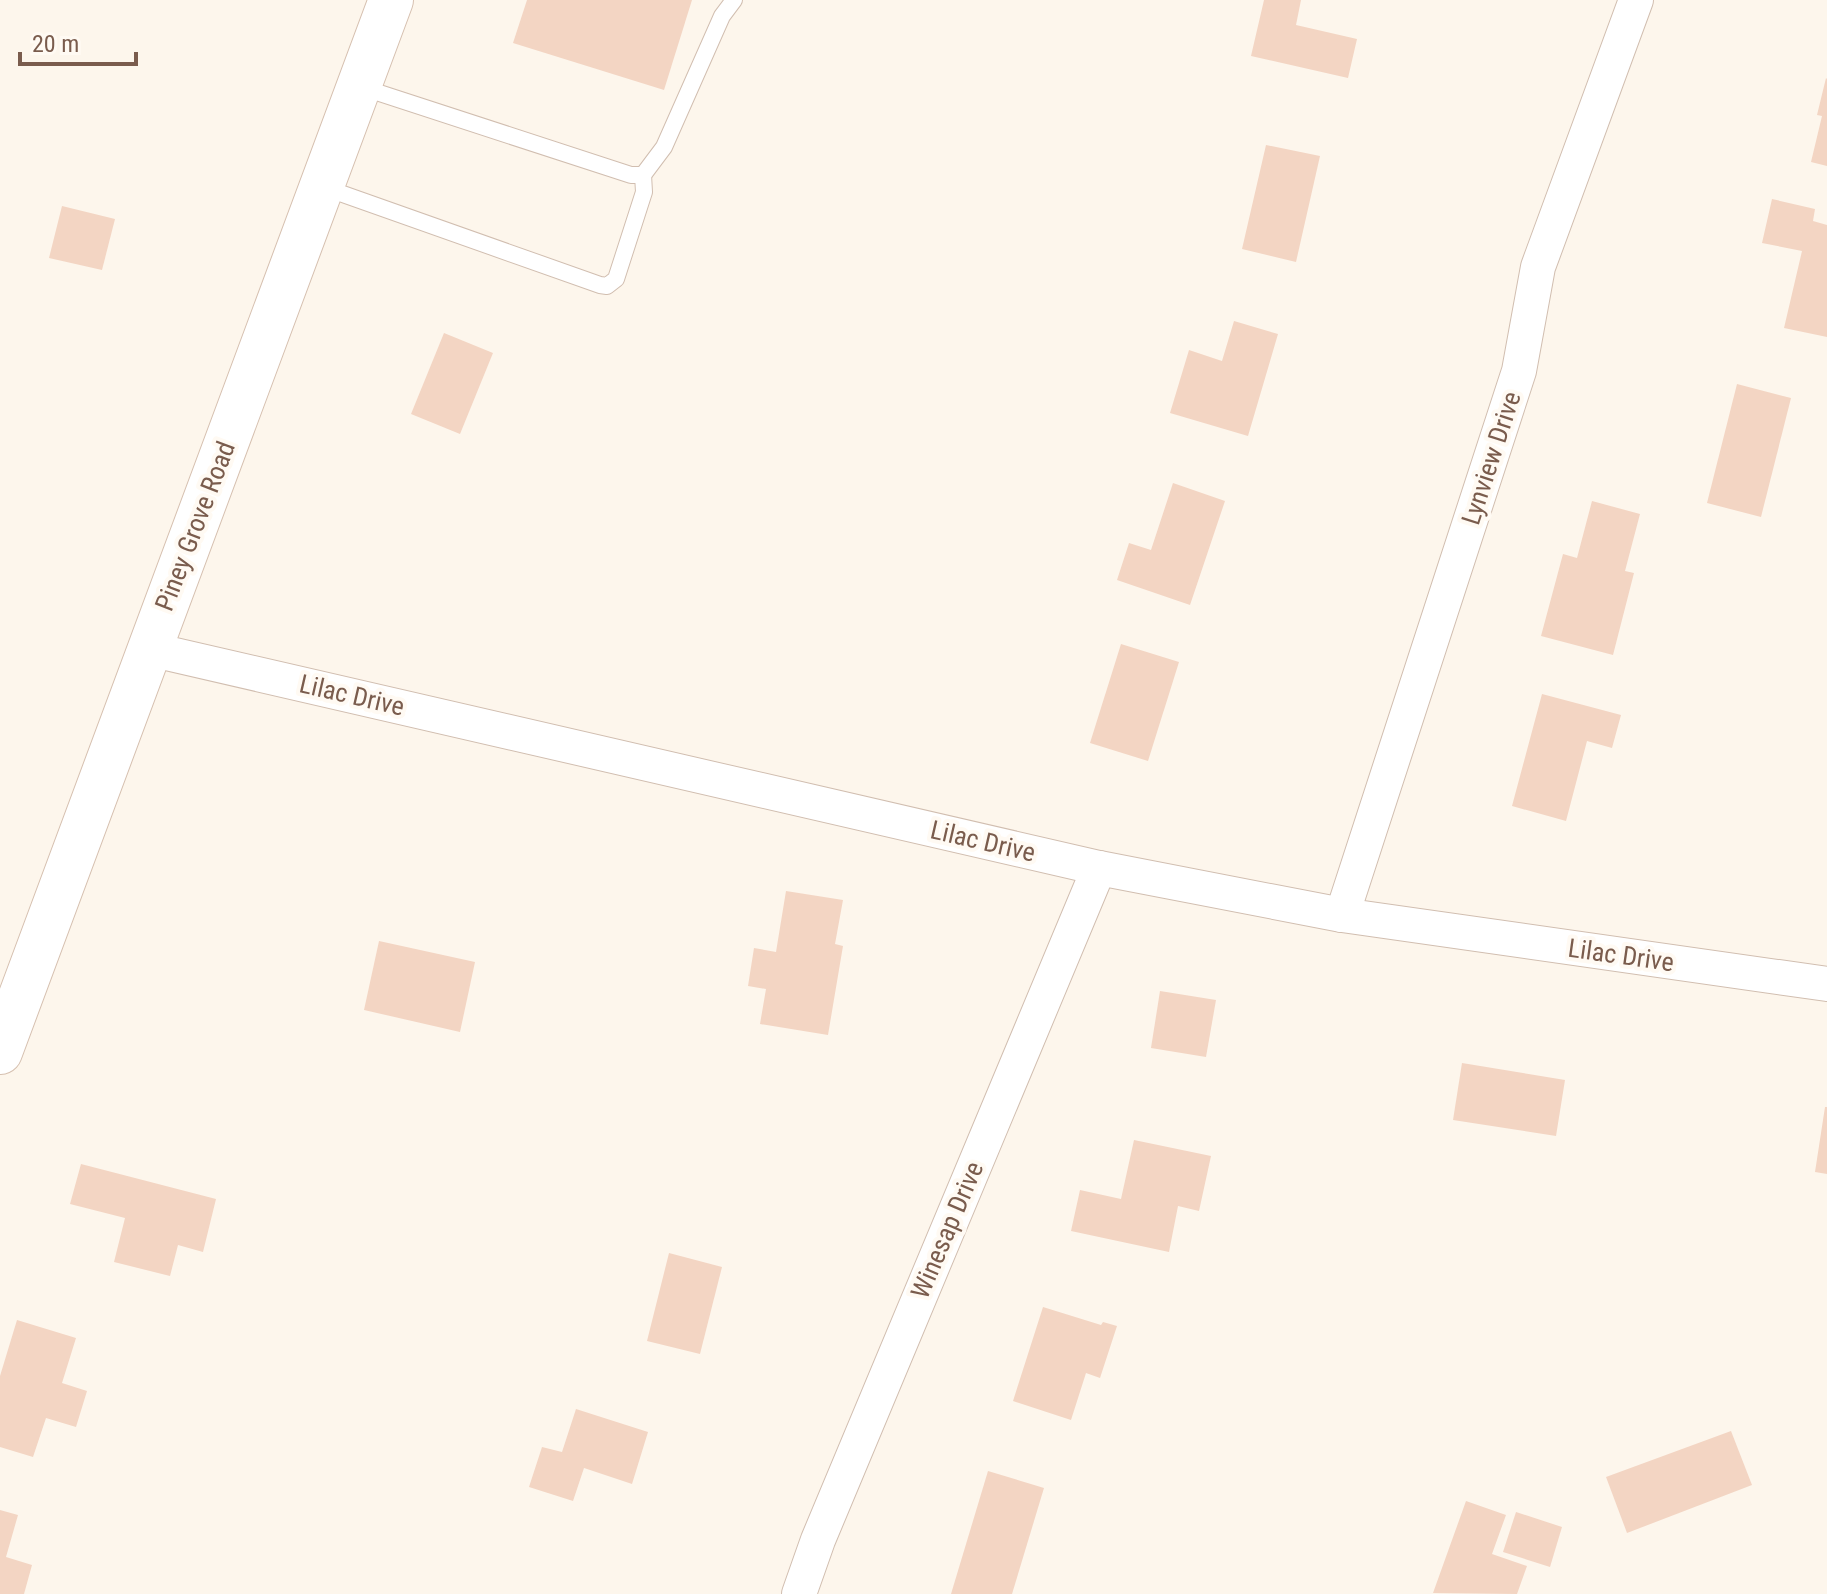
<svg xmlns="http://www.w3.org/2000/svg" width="1827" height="1594" font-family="'Roboto Condensed',sans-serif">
  <rect width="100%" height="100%" fill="#fdf6ec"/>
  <g fill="#f3d5c3">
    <polygon points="527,0 692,0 664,90 513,43"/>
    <polygon points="1264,0 1301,0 1296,25 1357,39 1348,78 1251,56"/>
    <polygon points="1826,78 1827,79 1827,166 1811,162 1822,116 1817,115"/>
    <polygon points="1266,145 1320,156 1296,262 1242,249"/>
    <polygon points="1772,199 1815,209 1813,221 1827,225 1827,337 1784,328 1802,251 1762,243"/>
    <polygon points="62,206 115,219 102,270 49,258"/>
    <polygon points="1234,321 1278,334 1248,436 1170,413 1189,350 1222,361"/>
    <polygon points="444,333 493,353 460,434 411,414"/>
    <polygon points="1737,384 1791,398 1761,517 1707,503"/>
    <polygon points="1173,483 1225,501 1190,605 1117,580 1129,543 1151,550"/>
    <polygon points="1592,501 1640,514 1625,571 1634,573 1613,655 1541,636 1563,554 1577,558"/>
    <polygon points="1121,644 1179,662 1148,761 1090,743"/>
    <polygon points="1542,694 1621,715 1612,748 1587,741 1566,821 1512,806"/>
    <polygon points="786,891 843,900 835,944 843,946 828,1035 760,1024 766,989 748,986 754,948 776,952"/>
    <polygon points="379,941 475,962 460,1032 364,1010"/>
    <polygon points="1160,991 1216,1000 1206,1057 1151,1048"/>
    <polygon points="1462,1063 1565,1080 1556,1136 1453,1120"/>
    <polygon points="1825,1107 1827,1107 1827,1174 1815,1172"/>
    <polygon points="1134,1140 1211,1156 1199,1211 1178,1206 1169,1252 1071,1231 1080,1190 1121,1199"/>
    <polygon points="81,1164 216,1199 203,1252 178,1245 170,1276 114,1262 125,1218 70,1204"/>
    <polygon points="669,1253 722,1267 700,1354 647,1341"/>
    <polygon points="1043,1307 1101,1325 1103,1322 1117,1326 1100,1378 1086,1373 1071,1420 1013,1401"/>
    <polygon points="17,1320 76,1338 62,1383 87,1391 76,1427 46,1418 33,1457 0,1447 0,1376"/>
    <polygon points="576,1409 648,1432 632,1484 584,1468 573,1501 529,1487 542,1447 562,1452"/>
    <polygon points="1731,1431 1752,1485 1627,1533 1606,1477"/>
    <polygon points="988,1471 1044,1488 1012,1594 951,1594"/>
    <polygon points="1466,1501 1506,1515 1492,1554 1527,1566 1517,1594 1433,1593"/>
    <polygon points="0,1510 18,1515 6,1557 32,1565 24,1594 0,1594"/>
    <polygon points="1516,1512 1562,1527 1550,1567 1503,1552"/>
  </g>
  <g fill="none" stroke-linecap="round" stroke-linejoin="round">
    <defs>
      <g id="lane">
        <polyline points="361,87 631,175 643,175 664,147 722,16 734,0"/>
        <polyline points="323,187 600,285 607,286 616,279 644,192 643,175"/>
      </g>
      <g id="street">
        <polyline points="149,649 1099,868 1342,915 1827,984"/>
        <polyline points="1342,915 1519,371 1538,267 1636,0"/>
        <polyline points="799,1594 818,1540 1099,868"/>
      </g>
      <polyline id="secondary" points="0,1052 391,0"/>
    </defs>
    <use href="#lane" stroke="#d1beb0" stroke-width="18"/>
    <use href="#street" stroke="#d1beb0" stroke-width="36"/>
    <use href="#secondary" stroke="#d6c0b0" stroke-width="46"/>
    <use href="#lane" stroke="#fff" stroke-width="16"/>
    <use href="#street" stroke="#fff" stroke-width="34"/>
    <use href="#secondary" stroke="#fff" stroke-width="44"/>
  </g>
  <g text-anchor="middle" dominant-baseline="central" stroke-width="8" stroke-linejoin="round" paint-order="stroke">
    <g font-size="26" fill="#7a5c4d" stroke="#fffaf3">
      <text transform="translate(1491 458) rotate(-72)">Lynview Drive</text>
      <text transform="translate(195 526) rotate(-69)">Piney Grove Road</text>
      <text transform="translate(352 695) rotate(13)">Lilac Drive</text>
      <text transform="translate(983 841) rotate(13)">Lilac Drive</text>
      <text transform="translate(1621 955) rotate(8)">Lilac Drive</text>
      <text transform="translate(947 1230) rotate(-67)">Winesap Drive</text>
    </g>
  </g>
  <path d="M20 52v12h116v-12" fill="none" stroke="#7a5c4d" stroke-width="4"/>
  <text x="32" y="52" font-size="24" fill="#7a5c4d" stroke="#fffaf3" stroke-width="6" paint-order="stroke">20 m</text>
</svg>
